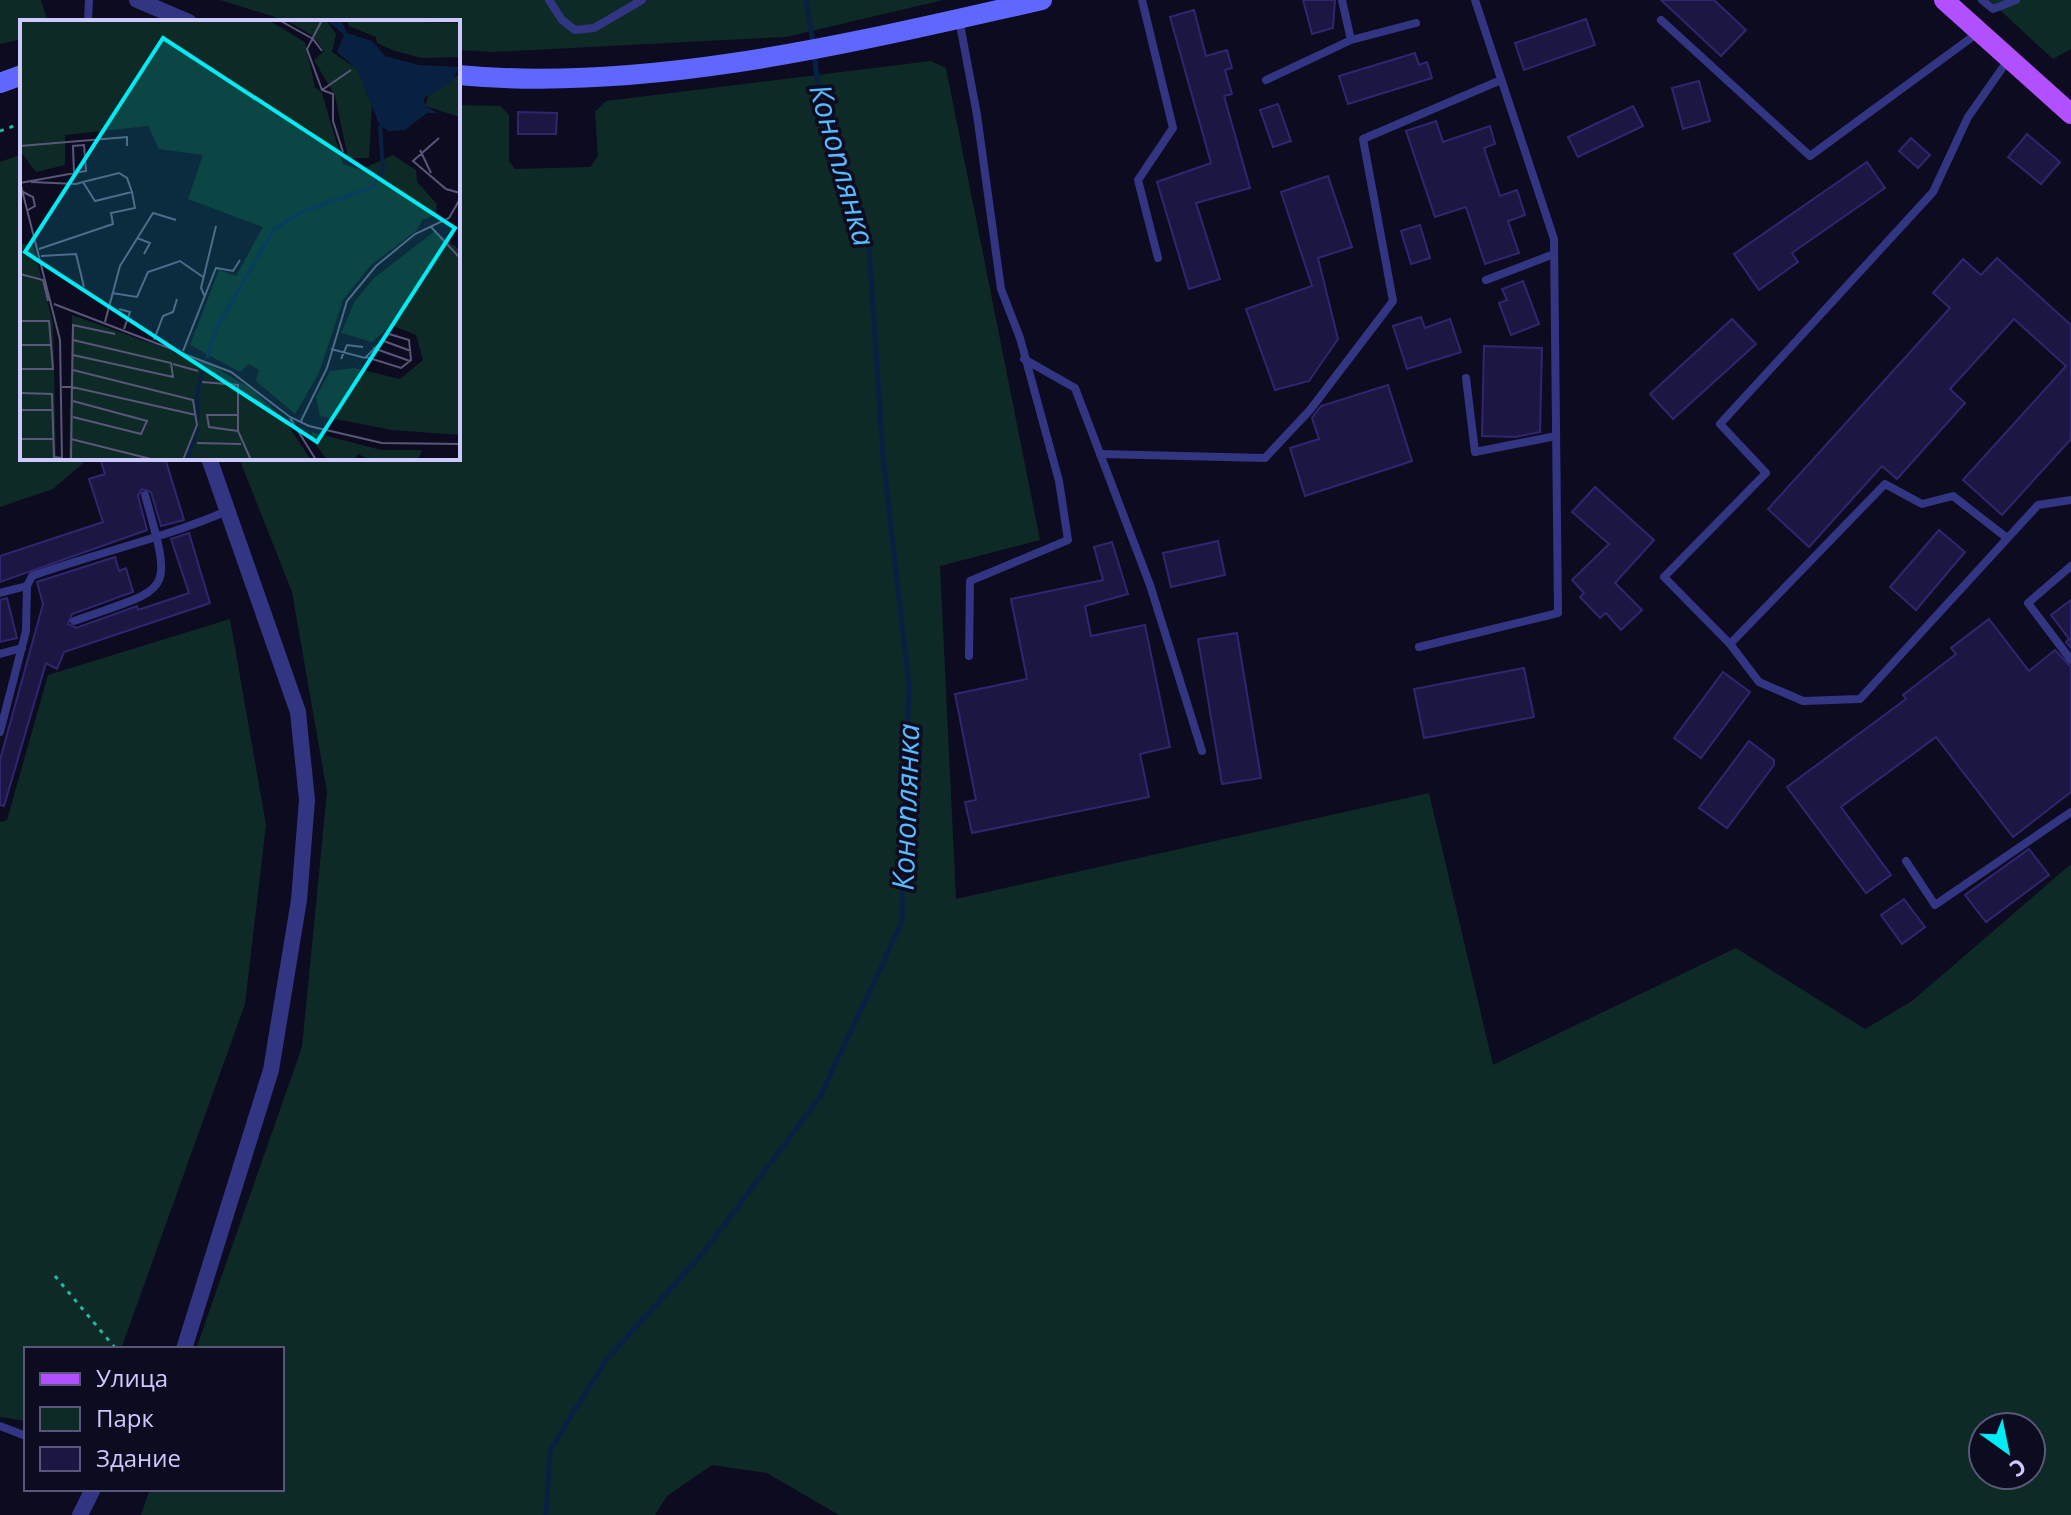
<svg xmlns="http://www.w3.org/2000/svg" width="2071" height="1515" font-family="'Open Sans',sans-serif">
  <rect width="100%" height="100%" fill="#0d0b1f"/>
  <g fill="#0e2a27" fill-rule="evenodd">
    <polygon points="0,0 41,0 48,22 22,22 22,39 0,44"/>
    <polygon points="220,0 943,0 786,37 492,52 458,50 458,22 291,22"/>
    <polygon points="1989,0 2071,0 2071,49 2053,59"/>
    <path d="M931,61L946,68L1040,540L940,566L956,899L1429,793L1493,1065L1736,948L1865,1029L1912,1001L2071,864V1515H839L767,1473L712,1465L667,1496L655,1515H141L150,1489H282V1349H196L302,1047L327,792L292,592L239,458H458V105L500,106L509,115V161L515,169L590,167L598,156L595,112L606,101ZM1983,1427H2031V1475H1983Z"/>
    <polygon points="22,154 22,458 89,458 53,489 0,507 0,162"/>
    <polygon points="230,619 266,825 245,1004 121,1349 26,1349 26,1421 0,1417 0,822 7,820 48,675"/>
  </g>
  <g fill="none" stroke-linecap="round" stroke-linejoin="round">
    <g stroke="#082142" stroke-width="5">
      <polyline points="806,0 813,43"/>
      <polyline points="546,1515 550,1451 571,1416 607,1359 703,1253 820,1097 902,922 909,685 883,457 868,232 818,85 814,53"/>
    </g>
  </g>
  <g fill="#1c1642" stroke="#30266f" stroke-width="2">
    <polygon points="1303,0 1335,0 1333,28 1312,34"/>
    <polygon points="1661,0 1714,0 1746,30 1721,56"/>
    <polygon points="1194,10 1206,56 1227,50 1232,68 1225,70 1232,94 1224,96 1250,188 1196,203 1220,279 1189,289 1157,182 1211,163 1170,17"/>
    <polygon points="1586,19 1595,45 1524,70 1515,43"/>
    <polygon points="1415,53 1419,65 1427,62 1432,78 1348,104 1339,76"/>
    <polygon points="1699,81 1710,121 1683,129 1672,88"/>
    <polygon points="1278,104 1291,141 1273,147 1260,110"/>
    <polygon points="1633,106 1643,126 1578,157 1568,137"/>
    <polygon points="518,112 557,113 556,134 518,134"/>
    <polygon points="1436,121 1443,142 1490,126 1495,144 1484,148 1500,196 1517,190 1525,215 1508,221 1519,253 1485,264 1466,207 1435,217 1406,131"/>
    <polygon points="2027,134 2060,162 2041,184 2008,157"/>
    <polygon points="1911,138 1930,155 1918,168 1899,151"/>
    <polygon points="1867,162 1885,188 1792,253 1798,262 1759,290 1734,254"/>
    <polygon points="1328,176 1352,247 1318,258 1338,339 1309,381 1275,390 1246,309 1312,286 1281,192"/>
    <polygon points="1420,225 1430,258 1411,264 1401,231"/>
    <polygon points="1997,258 2071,325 2071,439 2002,515 1963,480 2066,366 2014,319 1950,389 1965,403 1897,479 1882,466 1809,547 1768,509 1950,308 1933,293 1963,259 1981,275"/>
    <polygon points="1523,281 1539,324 1511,335 1499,303 1507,300 1502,289"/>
    <polygon points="1421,317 1425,328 1450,319 1461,352 1407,369 1393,326"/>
    <polygon points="1732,319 1756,344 1673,419 1650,394"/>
    <polygon points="1484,346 1542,348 1540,432 1515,437 1482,436"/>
    <polygon points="1388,385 1412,461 1305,496 1290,448 1319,439 1312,418 1321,406"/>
    <polygon points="100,458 165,458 184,520 161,526 151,492 142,489 138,496 147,530 0,582 0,556 103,522 89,479 105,474"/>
    <polygon points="1595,487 1654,540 1615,583 1642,610 1621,630 1606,613 1600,618 1580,597 1584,593 1572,580 1609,544 1572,512"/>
    <polygon points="1939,530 1965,552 1916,610 1890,587"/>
    <polygon points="189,533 210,603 64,652 57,669 46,663 4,806 0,805 0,760 43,604 37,582 115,557 119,571 126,568 133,592 72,614 68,624 76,628 137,606 138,610 189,593 171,539"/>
    <polygon points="1218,541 1225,575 1171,587 1163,553"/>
    <polygon points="1112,542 1128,594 1085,606 1091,636 1145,625 1170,747 1140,754 1149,797 972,833 965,802 976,800 955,694 1027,679 1011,599 1103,580 1094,547"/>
    <polygon points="7,598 17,638 0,642 0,600"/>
    <polygon points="2071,600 2071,648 2066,642 2069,639 2051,615"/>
    <polygon points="1989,619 2029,671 2055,650 2071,667 2071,792 2013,837 1936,737 1841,807 1891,875 1866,893 1787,787 1906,699 1903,695 1956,654 1951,648"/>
    <polygon points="1237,633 1261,778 1222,784 1198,639"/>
    <polygon points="1524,668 1534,717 1424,738 1414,689"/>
    <polygon points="1723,672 1750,692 1701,758 1674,738"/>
    <polygon points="1749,741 1774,760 1774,765 1727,828 1699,808"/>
    <polygon points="2029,849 2049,875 1986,922 1965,895"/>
    <polygon points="1904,899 1925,927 1902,944 1881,915"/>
  </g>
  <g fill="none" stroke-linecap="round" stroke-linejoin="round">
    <g stroke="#25b7a5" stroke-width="3" stroke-dasharray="4 6" stroke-linecap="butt">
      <polyline points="0,131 22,123"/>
      <polyline points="55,1276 116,1349"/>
    </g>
    <g stroke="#323582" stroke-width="8">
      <polyline points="549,0 562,20 575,30 594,28 642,0"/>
      <polyline points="1142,0 1173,128 1138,180 1158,258"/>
      <polyline points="1342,0 1351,40 1416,23"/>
      <polyline points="1982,0 1993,9 2016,0"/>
      <polyline points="959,19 977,115 1001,289 1020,338 1059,481 1068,540 970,581 969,656"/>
      <polyline points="1661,20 1810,156 1979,32"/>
      <polyline points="88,22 89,0"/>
      <polyline points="1266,80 1351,40"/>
      <polyline points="1486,280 1554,254"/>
      <polyline points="1024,359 1075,388 1150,585 1202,751"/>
      <polyline points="1466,378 1475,452 1556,436"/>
      <polyline points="1100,454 1265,458 1310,410 1393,301 1363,139 1501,80"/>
      <polyline points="2007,538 1953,496 1922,504 1885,484 1730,644 1759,682 1803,701 1860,699 2038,505 2071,500"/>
      <polyline points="2071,566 2028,603 2071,660"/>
      <polyline points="0,593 27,586"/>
      <path d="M74,621C172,586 174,598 145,495"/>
      <polyline points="1730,644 1664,577 1766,473 1720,424 1933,192 1968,117 2008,60"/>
      <polyline points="1419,647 1558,613 1554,239 1475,0"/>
      <polyline points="0,654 22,648"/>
      <path d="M0,732L26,631L27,586L32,576C97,553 164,538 227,511"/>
      <polyline points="1906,861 1935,905 2071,812"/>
      <polyline points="0,1426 26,1436"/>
    </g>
    <g stroke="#323582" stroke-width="16">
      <polyline points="137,0 189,22"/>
      <polyline points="184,1349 271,1070 299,900 307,800 298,712 209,458"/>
      <polyline points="80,1515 93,1489"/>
    </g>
    <g stroke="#6067ff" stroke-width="20">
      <path d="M458,75C650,93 856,42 1042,0"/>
      <polyline points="0,83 22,75"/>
    </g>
    <polyline stroke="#b250ff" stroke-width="20" points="1944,0 2071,114"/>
  </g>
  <g text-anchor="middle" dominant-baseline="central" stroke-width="7" stroke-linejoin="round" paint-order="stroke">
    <g font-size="30" font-style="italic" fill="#57bcff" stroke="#0d0b1f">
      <text transform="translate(843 165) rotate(74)">Коноплянка</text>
      <text transform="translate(905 807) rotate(-88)">Коноплянка</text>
    </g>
  </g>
  <g transform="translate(20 20)">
    <rect width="440" height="440" fill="#0d0b1f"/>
    <path d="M0,0H248L285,22L295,67L302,73L323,144L340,150L373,135L396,150L397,162L417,184L416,195L402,200L397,210L350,246L323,280L299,353L275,394L236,361L239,350L229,344L220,352L170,325L199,250L216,256L243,207L168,179L183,135L139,129L128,106L45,115V145L16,152L0,131ZM266,0H306L316,14L312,32L337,49L352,85L349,138H328L315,76L294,40L304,31L293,16ZM327,0L440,3V37L402,38L372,30L357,23L356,17L329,6ZM440,54V97L405,86L411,69ZM415,211L440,230V415L372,410L300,396L296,377L310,351L334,348L380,359L403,340L396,315L371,305L352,322L321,313L335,281L354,258ZM0,224L13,225L33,304L36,440H0ZM52,295L189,344L232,369L266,402L291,440H49ZM292,412L361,430H402L398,440H351L338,434L335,440H307L291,418Z" fill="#0e2a27"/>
    <path d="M321,0L327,13L352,21L365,36L399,45L440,47L430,63L404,78L405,86L418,93H407L385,110L369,111L360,106L337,49L317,32L324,15L309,2Z" fill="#082142"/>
    <path fill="none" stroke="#082142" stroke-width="4" d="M187,338L196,309L254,209L282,192L352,167L363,151L360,106M178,401L177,373L185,344M167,440L178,407"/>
    <path fill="none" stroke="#595779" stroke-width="2" d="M259,0L293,19L302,31M302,0L287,29L302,70L313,74V101L323,132M302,70L331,50M419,118L393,141L426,169L440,173M0,126L107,117V126M53,127L54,153M400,130L411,153M0,162L40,320L42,440M11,162L56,164L63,162L99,153L107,158L112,172L75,181L63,162M0,163L66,151L64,125L52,126M3,172L13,177L15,186L8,190M411,207L440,238M117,218L130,223L124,234M19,229L93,204L91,193L115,188L112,172M21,236L56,234L64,267M0,254L23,260L28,281M92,273L117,277L128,252L160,241L183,257M185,277L181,268L196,206M34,284L211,352L270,397L289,406L362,423L440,424M99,289L110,292L104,309M0,301H29L33,349H0M85,302L100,246L133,193L156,200M95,314L53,305L52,367L176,395M53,320L151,343L153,357L53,335M134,320L143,296L153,292L157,279M361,320L391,331M0,325H32M353,328L390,341M311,329L345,338L369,314L389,320L391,340L381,348L346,337M163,331L196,248L213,251L220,240M321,339L327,325L343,327M153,344L178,351M53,350L173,380L177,405L163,440M182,362L218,365V411L231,440M42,367H52L51,440M0,373L32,374L34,437L42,438M53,381L127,401L121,414L53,397M0,390H33M270,398L296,440M281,401L307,348L327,281L356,246L395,214L429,198L440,179M218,411L189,407L187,395H219M0,419H34M51,419L135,440M177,423L221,424"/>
    <path fill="#00ecf4" fill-opacity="0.15" stroke="#00ecf4" stroke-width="4" d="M143,18L435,208L297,422L5,232Z"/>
    <rect width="440" height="440" fill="none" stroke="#ccc9ff" stroke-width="4"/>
  </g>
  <rect x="24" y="1347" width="260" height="144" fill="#0d0b1f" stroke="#595779" stroke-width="2"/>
  <rect x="40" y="1373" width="40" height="12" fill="#b250ff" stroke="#595779" stroke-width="2"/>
  <text x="96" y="1387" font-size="24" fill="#ccc9ff">Улица</text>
  <rect x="40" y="1407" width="40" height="24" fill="#0e2a27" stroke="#595779" stroke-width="2"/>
  <text x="96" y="1427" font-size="24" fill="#ccc9ff">Парк</text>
  <rect x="40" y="1447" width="40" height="24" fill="#1c1642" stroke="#595779" stroke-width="2"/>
  <text x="96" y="1467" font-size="24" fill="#ccc9ff">Здание</text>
  <g transform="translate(2007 1451) rotate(147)"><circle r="38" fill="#0d0b1f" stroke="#595779" stroke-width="2"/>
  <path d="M0-6L14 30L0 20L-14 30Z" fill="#00ecf4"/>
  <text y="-12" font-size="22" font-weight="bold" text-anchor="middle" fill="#ccc9ff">С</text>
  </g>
</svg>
